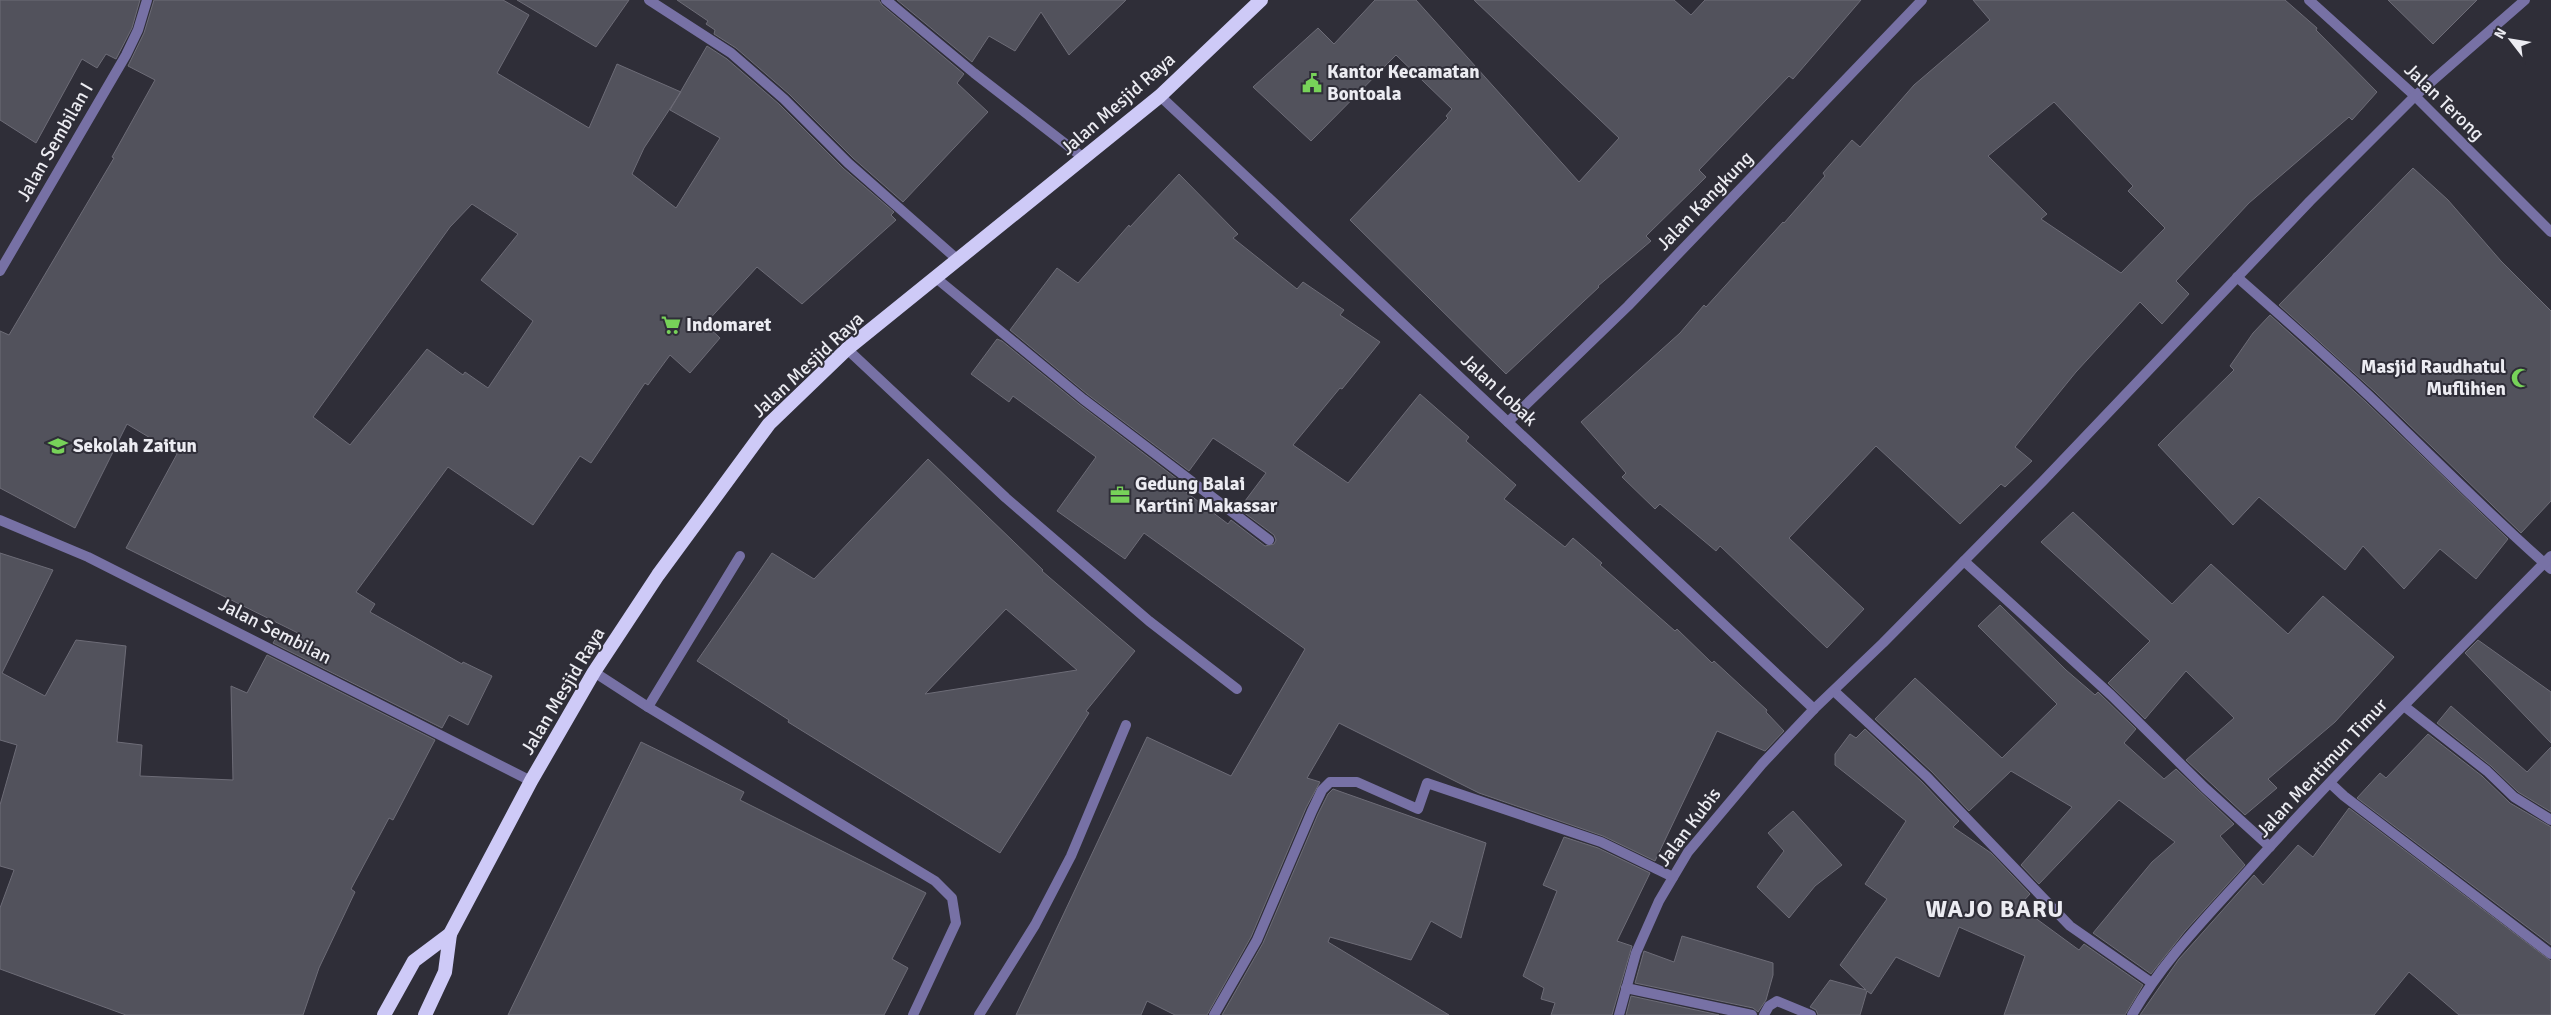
<svg xmlns="http://www.w3.org/2000/svg" width="2551" height="1015" font-family="Signika,sans-serif">
  <rect width="100%" height="100%" fill="#2f2e38"/>
  <g fill="#52525c" stroke="#6d6c77" fill-rule="evenodd">
    <polygon points="0,0 140,0 132,28 116,59 106,54 97,68 82,59 36,143 0,120"/>
    <path d="M154,0H503L529,15L497,73L589,128L617,64L681,92L644,148L632,174L676,208L720,138L670,110L707,46L727,59L779,104L843,168L894,212L891,215L896,220L802,304L757,267L705,324L720,338L690,373L670,355L648,385L645,383L591,463L580,456L533,525L448,467L356,592L375,604L370,612L462,664L463,662L492,676L468,725L449,715L442,728L273,643L276,638L299,643L302,635L126,548L177,454L127,424L75,528L0,488V331L9,335L114,158L112,157L155,80L128,66L144,33ZM472,204L518,234L481,280L533,321L488,388L465,372L463,375L427,349L350,445L313,417L450,227Z"/>
    <polygon points="517,0 629,0 596,47"/>
    <polygon points="677,0 879,0 882,5 964,74 957,83 988,112 903,202 853,158 789,94 736,48 714,34 715,30 706,24 708,21"/>
    <polygon points="897,0 1126,0 1069,55 1041,12 1015,51 989,36 972,62"/>
    <polygon points="1375,0 1416,0 1579,182 1619,138 1474,0 1674,0 1691,15 1705,0 1861,0 1793,79 1789,76 1699,170 1706,177 1646,236 1651,241 1598,286 1599,287 1506,374 1350,220 1448,118 1446,116 1452,109 1396,55 1311,141 1253,87 1318,28 1334,44"/>
    <path d="M1973,0H2285L2317,28L2316,30L2377,92L2352,120L2349,117L2249,203L2176,281L2189,294L2162,324L2140,302L2076,372L2015,447L2032,461L2005,487L2001,484L1960,524L1876,446L1789,538L1864,609L1827,648L1720,546L1716,551L1660,504L1655,509L1622,477L1626,473L1581,422L1680,333L1704,305L1706,307L1783,222L1784,223L1825,176L1823,173L1852,140L1860,147L1914,85L1990,20ZM2054,102L2133,186L2128,191L2165,228L2121,273L2041,219L2047,214L1988,156Z"/>
    <polygon points="2388,0 2477,0 2433,44"/>
    <polygon points="2413,168 2448,200 2501,261 2551,311 2551,501 2521,533 2375,392 2279,305"/>
    <polygon points="1179,174 1238,234 1233,238 1297,289 1303,282 1344,310 1340,315 1380,342 1342,389 1340,388 1293,445 1348,483 1420,394 1469,437 1466,441 1516,485 1504,499 1565,547 1573,538 1602,563 1600,565 1675,631 1677,629 1712,663 1714,661 1767,710 1766,712 1784,731 1765,751 1717,731 1655,861 1603,836 1479,793 1339,723 1307,778 1320,782 1306,808 1251,937 1207,1015 1175,1015 1147,1001 1141,1015 1016,1015 1147,737 1231,776 1305,649 1144,533 1125,559 1057,511 1096,457 1013,396 1009,402 971,374 997,339 1002,341 1079,404 1181,482 1178,486 1228,524 1231,520 1265,546 1274,544 1276,540 1274,535 1239,509 1266,473 1213,438 1189,471 1087,394 1010,330 1057,268 1078,283 1129,225 1130,227"/>
    <polygon points="2270,315 2366,402 2508,539 2476,579 2440,549 2404,589 2363,546 2345,570 2259,497 2233,525 2158,445 2234,370 2230,366 2253,333"/>
    <path d="M928,459L1043,570L1042,571L1135,651L1086,711L1089,713L1000,853L788,722L789,720L697,661L772,553L814,579ZM1006,609L1077,670L925,694Z"/>
    <polygon points="2073,512 2172,604 2211,564 2288,634 2323,596 2394,657 2335,722 2268,779 2277,788 2245,815 2186,760 2234,718 2186,671 2145,719 2108,683 2150,641 2041,542"/>
    <polygon points="0,553 53,570 2,673 45,696 76,640 126,646 117,742 142,745 140,776 233,780 231,686 247,693 267,655 435,740 393,820 389,818 351,889 355,892 319,968 303,1015 126,1015 0,969 0,908 14,870 0,866 0,805 17,745 0,740"/>
    <polygon points="2000,605 2066,670 2095,695 2098,692 2136,729 2124,743 2164,779 2176,769 2234,824 2220,836 2245,865 2185,931 2151,974 2093,933 2152,862 2175,842 2119,800 2039,884 2021,865 2072,807 2011,771 1969,811 1932,772 1875,719 1915,678 2002,758 2057,704 1978,626"/>
    <polygon points="2478,640 2551,692 2551,743 2465,653"/>
    <polygon points="2451,706 2527,772 2551,747 2551,812 2518,792 2491,766 2437,723"/>
    <polygon points="1865,729 1922,782 1959,821 1953,827 1991,853 2030,894 2019,906 2079,950 2084,944 2143,985 2125,1015 2004,1015 2025,956 1959,927 1939,977 1896,957 1871,994 1867,991 1860,1015 1818,1015 1816,1010 1810,1007 1830,980 1866,990 1840,965 1887,899 1865,884 1906,821 1835,765 1835,754 1850,734 1856,738"/>
    <polygon points="2428,734 2482,776 2510,803 2551,827 2551,945 2357,798 2380,773 2386,778"/>
    <polygon points="641,742 744,792 740,800 926,893 892,959 908,968 884,1015 508,1015"/>
    <polygon points="1333,789 1486,843 1461,938 1431,921 1411,960 1330,937 1328,942 1449,1015 1222,1015 1263,943 1318,814 1328,794"/>
    <polygon points="2349,808 2551,961 2551,1015 2459,1015 2409,972 2374,1015 2140,1015 2179,959 2254,875 2263,885 2298,845 2313,857"/>
    <polygon points="1793,811 1842,865 1815,886 1789,918 1757,887 1784,851 1768,833"/>
    <polygon points="1564,837 1598,848 1650,873 1617,941 1632,946 1612,1015 1551,1015 1555,1003 1541,999 1544,988 1523,976 1557,891 1543,885"/>
    <polygon points="1682,936 1773,963 1773,975 1766,1000 1758,1012 1753,1008 1635,983 1644,951 1674,962"/>
    <polygon points="1631,996 1719,1015 1626,1015"/>
  </g>
  <g fill="none" stroke-linecap="round" stroke-linejoin="round">
    <g stroke="#7771a5" stroke-width="10">
      <polyline points="2309,0 2415,96 2551,232"/>
      <polyline points="936,278 1083,399 1269,540"/>
      <polyline points="847,349 1006,498 1149,621 1237,689"/>
      <polyline points="594,672 648,707 935,881 952,898 956,923 913,1015"/>
      <polyline points="648,707 740,556"/>
      <polyline points="979,1015 1035,925 1071,856 1126,725"/>
      <polyline points="1619,1015 1636,953 1659,901 1688,852 1762,764 1814,709 1883,643 2043,481 2310,201 2415,96 2525,0"/>
    </g>
    <g stroke="#7771a5" stroke-width="10">
      <polyline points="649,0 731,53 784,99 848,163 958,260"/>
      <polyline points="886,0 974,73 1085,159"/>
      <polyline points="1160,96 1814,709"/>
      <polyline points="0,271 126,55 138,30 147,0"/>
      <path d="M2237,277C2288,322 2340,367 2389,415C2442,467 2495,520 2551,569"/>
      <polyline points="1508,422 1628,306 1922,0"/>
      <polyline points="0,520 88,557 531,781"/>
      <polyline points="1964,561 2111,695 2205,788 2270,847"/>
      <polyline points="1834,691 1927,777 2070,926 2152,983"/>
      <polyline points="2404,706 2487,771 2514,797 2551,820"/>
      <polyline points="2330,783 2344,796 2551,954"/>
      <polyline points="1626,988 1752,1015"/>
      <polyline points="1214,1015 1257,940 1312,811 1322,790 1330,782 1357,782 1418,809 1427,783 1601,842 1673,877"/>
      <polyline points="1764,1015 1769,1006 1777,1001 1811,1015"/>
      <path d="M2132,1015C2165,957 2212,912 2256,862C2351,757 2452,657 2551,556"/>
    </g>
    <g stroke="#cecaf7" stroke-width="14">
      <polyline points="384,1015 414,961 450,934 531,781 594,672 658,575 769,424 847,349 1160,96 1261,0"/>
      <polyline points="425,1015 445,972 450,934"/>
    </g>
  </g>
  <defs>
    <symbol id="civic-bare" viewBox="-9 -9 18 18"><path d="M-.6-6.5H3V-4.5H.6V-3L4-1V1h2V6H-6V1h2V-1L-.6-3ZM-1.2 2.5V6h2.4V2.5Z" fill="#77d259" stroke="#2f2e38" stroke-width="2.5" paint-order="stroke"/></symbol>
    <symbol id="supermarket-bare" viewBox="-9 -9 18 18"><path d="M-6-5.5h2.5l.6 2H6L4.5 2H-2.5L-4.4-4H-6ZM-1.5 3.2a1.3 1.3 0 1 0 .1 0ZM3 3.2a1.3 1.3 0 1 0 .1 0Z" fill="#77d259" stroke="#2f2e38" stroke-width="2.5" paint-order="stroke"/></symbol>
    <symbol id="mosque-bare" viewBox="-9 -9 18 18"><path d="M3.5-4.9A6 6 0 1 0 3.5 4.9A5 5 0 1 1 3.5-4.9Z" fill="#77d259" stroke="#2f2e38" stroke-width="2.5" paint-order="stroke"/></symbol>
    <symbol id="school-bare" viewBox="-9 -9 18 18"><path d="M0-5L7-2L0 1L-7-2ZM-4 1L0 2.5L4 1V4Q0 6-4 4Z" fill="#77d259" stroke="#2f2e38" stroke-width="2.5" paint-order="stroke"/></symbol>
    <symbol id="office-bare" viewBox="-9 -9 18 18"><path d="M-6-3h4V-5.5h4V-3h4V5H-6ZM-1-4.5V-3h2v-1.5ZM-6 0V1H6V0Z" fill="#77d259" stroke="#2f2e38" stroke-width="2.5" paint-order="stroke"/></symbol>
  </defs>
  <g fill-rule="evenodd">
    <use href="#civic-bare" x="1298" y="69" width="28" height="28"/>
    <use href="#supermarket-bare" x="657" y="311" width="28" height="28"/>
    <use href="#mosque-bare" x="2507" y="364" width="28" height="28"/>
    <use href="#school-bare" x="44" y="432" width="28" height="28"/>
    <use href="#office-bare" x="1106" y="481" width="28" height="28"/>
  </g>
  <g text-anchor="middle" dominant-baseline="central" stroke-width="4" stroke-linejoin="round" paint-order="stroke">
    <g font-size="19" font-weight="bold" fill="#ececf2" stroke="#2f2e38" text-anchor="start">
      <text x="1327" y="72">Kantor Kecamatan<tspan x="1327" dy="22">Bontoala</tspan></text>
      <text x="686" y="325">Indomaret</text>
      <text x="2506" y="367" text-anchor="end">Masjid Raudhatul<tspan x="2506" dy="22">Muflihien</tspan></text>
      <text x="73" y="446">Sekolah Zaitun</text>
      <text x="1135" y="484">Gedung Balai<tspan x="1135" dy="22">Kartini Makassar</tspan></text>
    </g>
    <g font-size="19" fill="#ececf2" stroke="#2f2e38">
      <text transform="translate(2444 102) rotate(44)">Jalan Terong</text>
      <text transform="translate(1118 104) rotate(-41)">Jalan Mesjid Raya</text>
      <text transform="translate(55 142) rotate(-60)">Jalan Sembilan I</text>
      <text transform="translate(1705 201) rotate(-46)">Jalan Kangkung</text>
      <text transform="translate(808 365) rotate(-43)">Jalan Mesjid Raya</text>
      <text transform="translate(1499 390) rotate(43)">Jalan Lobak</text>
      <text transform="translate(275 631) rotate(27)">Jalan Sembilan</text>
      <text transform="translate(563 691) rotate(-59)">Jalan Mesjid Raya</text>
      <text transform="translate(2322 768) rotate(-47)">Jalan Mentimun Timur</text>
      <text transform="translate(1689 827) rotate(-53)">Jalan Kubis</text>
    </g>
    <g font-size="24" font-weight="bold" letter-spacing="1" fill="#ececf2" stroke="#2f2e38">
      <text x="1995" y="909">WAJO BARU</text>
    </g>
  </g>
  <g transform="translate(2511 40) rotate(301)" stroke="#2f2e38" stroke-width="4" paint-order="stroke">
  <path d="M0-4L9 19L0 12L-9 19Z" fill="#ececf2"/>
  <text y="-8" font-size="14" font-weight="bold" text-anchor="middle" fill="#ececf2">N</text>
  </g>
</svg>
